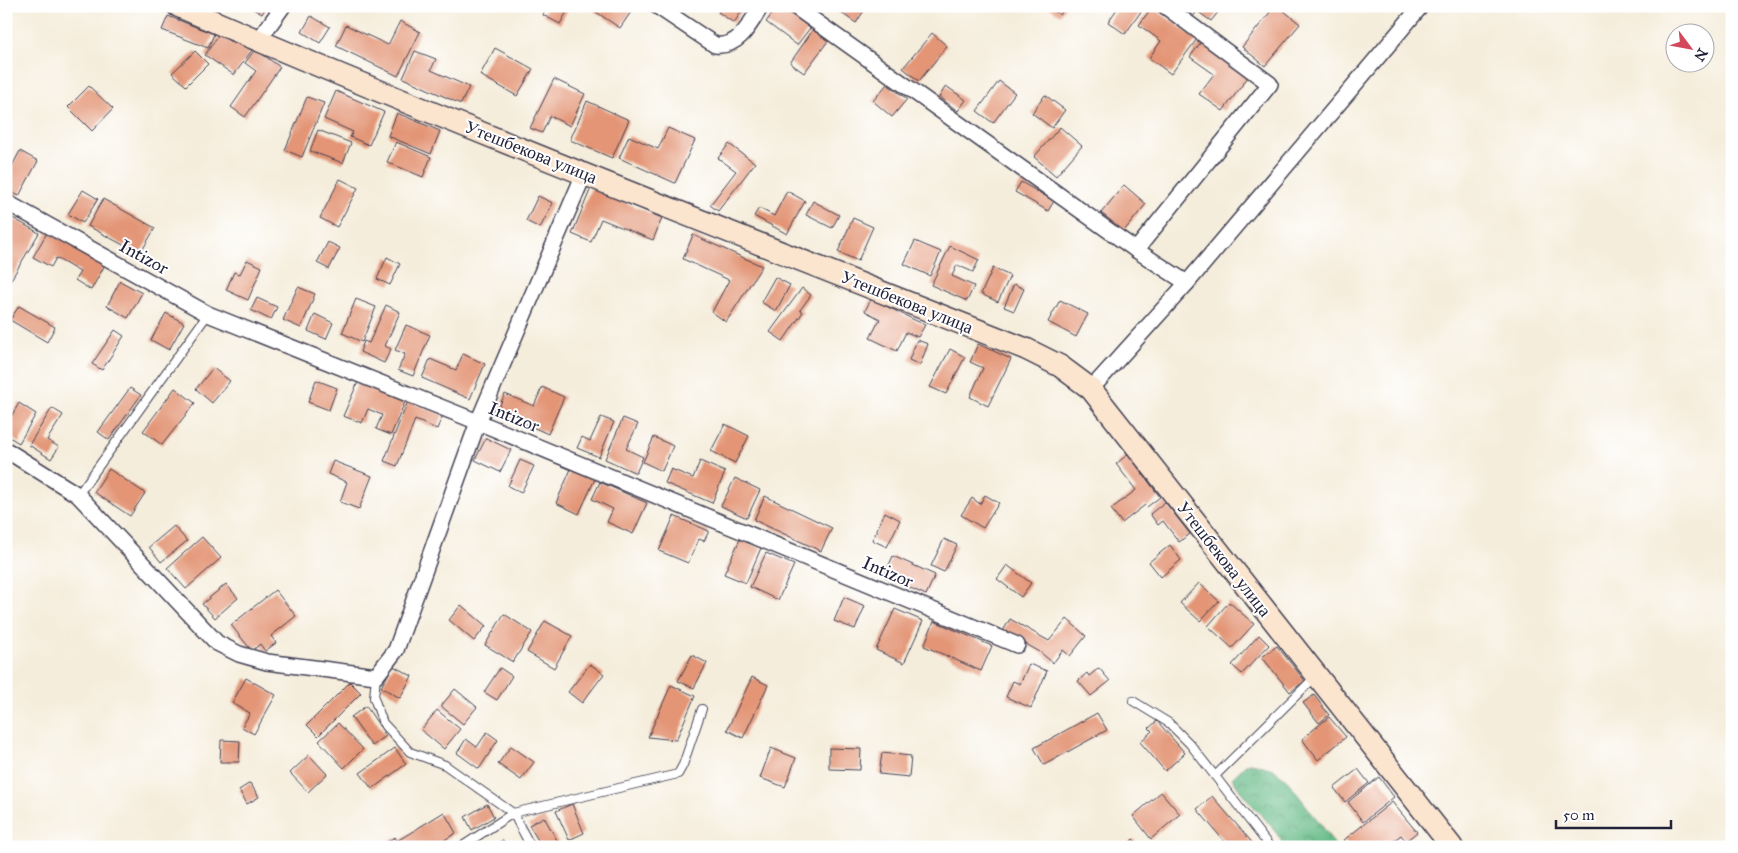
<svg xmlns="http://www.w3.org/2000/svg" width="1738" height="853" font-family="'IM FELL Great Primer',serif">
  <defs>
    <pattern id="forest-crowns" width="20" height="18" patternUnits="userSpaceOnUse" patternTransform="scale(1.25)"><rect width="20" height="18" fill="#69bc89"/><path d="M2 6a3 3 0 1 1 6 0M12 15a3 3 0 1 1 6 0" fill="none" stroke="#569871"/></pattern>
  </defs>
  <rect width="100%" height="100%" fill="#fff"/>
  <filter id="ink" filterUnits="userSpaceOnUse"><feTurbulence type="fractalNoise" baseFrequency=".02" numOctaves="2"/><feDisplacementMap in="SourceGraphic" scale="10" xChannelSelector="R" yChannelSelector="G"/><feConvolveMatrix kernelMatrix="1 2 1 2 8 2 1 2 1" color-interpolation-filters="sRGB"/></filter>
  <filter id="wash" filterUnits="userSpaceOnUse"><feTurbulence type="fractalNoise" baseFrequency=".0096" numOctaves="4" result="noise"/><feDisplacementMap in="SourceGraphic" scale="20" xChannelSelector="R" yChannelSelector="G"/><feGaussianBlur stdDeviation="1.12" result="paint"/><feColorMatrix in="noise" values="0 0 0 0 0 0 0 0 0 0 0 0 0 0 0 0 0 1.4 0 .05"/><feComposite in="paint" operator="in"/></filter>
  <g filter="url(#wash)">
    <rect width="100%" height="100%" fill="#f5eddb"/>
    <path fill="url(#forest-crowns)" stroke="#466f62" d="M1248,763L1256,764L1273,769L1285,778L1322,826L1336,847H1285C1272,821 1246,803 1232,778Z"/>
    <g id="blocks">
      <g fill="#e39576">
        <polygon points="248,6 267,6 262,14"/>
        <polygon points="547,6 570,6 560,24 543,15"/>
        <polygon points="587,6 635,6 620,28"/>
        <polygon points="722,6 745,6 734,23 718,12"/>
        <polygon points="778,6 781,6 810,28 797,45 766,22"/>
        <polygon points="831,6 867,6 856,23"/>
        <polygon points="1047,6 1066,6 1060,15"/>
        <polygon points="1119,6 1145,6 1125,34 1108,22"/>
        <polygon points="1179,6 1223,6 1211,21 1197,11 1193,17"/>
        <polygon points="1275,6 1278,6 1300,24 1265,66 1242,47"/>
        <polygon points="1152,7 1197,39 1171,74 1149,58 1161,41 1139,25"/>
        <polygon points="168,16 214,34 208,48 162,30"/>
        <polygon points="311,16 330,27 320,43 302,32"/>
        <polygon points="400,21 420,32 398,76 336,46 346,25 388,45"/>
        <polygon points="813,30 828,41 804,73 790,63"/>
        <polygon points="932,33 947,46 919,81 903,68"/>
        <polygon points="219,34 234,44 237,39 252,50 234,75 205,55"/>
        <polygon points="1201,42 1248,77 1223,111 1199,94 1214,74 1190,57"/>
        <polygon points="495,48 533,69 517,96 480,75"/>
        <polygon points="255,49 280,67 245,117 231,107 256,71 245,63"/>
        <polygon points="195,51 208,64 186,86 172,73"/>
        <polygon points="415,51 436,59 431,70 469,87 461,104 403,78"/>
        <polygon points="554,79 585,94 570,126 550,116 542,133 530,128"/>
        <polygon points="999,81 1015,93 993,123 977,111"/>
        <polygon points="887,84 907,99 892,117 873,101"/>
        <polygon points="89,86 113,109 92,131 68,107"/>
        <polygon points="946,86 966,100 958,111 939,97"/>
        <polygon points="336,91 384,112 369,145 350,137 353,132 324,119"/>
        <polygon points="1045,95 1065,110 1052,128 1032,113"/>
        <polygon points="307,97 324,103 302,157 285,150"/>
        <polygon points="587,101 629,120 612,158 570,140"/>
        <polygon points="397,113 440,131 431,154 388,136"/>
        <polygon points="1060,127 1082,146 1056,176 1034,157"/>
        <polygon points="668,128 695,140 675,183 619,158 629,136 658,149"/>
        <polygon points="318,130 351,143 343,163 310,151"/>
        <polygon points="396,142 431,157 423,177 387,162"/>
        <polygon points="729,144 755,163 718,211 710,205 736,171 718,158"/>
        <polygon points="20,151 38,161 19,196 6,189 6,177"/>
        <polygon points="340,179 358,188 337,227 320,218"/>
        <polygon points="1021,182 1054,201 1048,211 1015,192"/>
        <polygon points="1124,185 1146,204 1124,231 1101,213"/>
        <polygon points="591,188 662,218 653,240 601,219 591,242 572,234"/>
        <polygon points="83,190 98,199 83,223 68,214"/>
        <polygon points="787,191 805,201 787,234 754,216 759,208 774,216"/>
        <polygon points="538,196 553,203 540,228 526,221"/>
        <polygon points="103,199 155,228 140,254 88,226"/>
        <polygon points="813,201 839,215 832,228 806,215"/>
        <polygon points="6,214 39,233 6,288"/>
        <polygon points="853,218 873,227 858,261 838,252"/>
        <polygon points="48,231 106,263 91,290 75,280 80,272 56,258 51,267 33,257"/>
        <polygon points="693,235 762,266 726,322 712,312 729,280 683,259"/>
        <polygon points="915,241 941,252 930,276 904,264"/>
        <polygon points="328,242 340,248 329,269 317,263"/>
        <polygon points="950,246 979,260 973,272 957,265 952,276 974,286 967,301 931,285"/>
        <polygon points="387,257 400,264 390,285 377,279"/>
        <polygon points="247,260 262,267 248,300 226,290 234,272 240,274"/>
        <polygon points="993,268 1010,276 998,302 981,294"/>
        <polygon points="775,277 790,285 776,311 761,302"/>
        <polygon points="120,281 142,293 128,318 107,306"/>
        <polygon points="1014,284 1024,289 1014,311 1004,307"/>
        <polygon points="298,287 315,294 301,328 283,320"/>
        <polygon points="802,288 811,295 800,310 803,312 783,341 770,332"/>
        <polygon points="257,298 277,307 271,320 251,310"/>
        <polygon points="356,299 376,307 362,342 342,333"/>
        <polygon points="871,299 925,325 918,337 906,332 897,351 870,338 880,319 865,311"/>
        <polygon points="1060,300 1088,314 1076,337 1048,322"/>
        <polygon points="386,305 400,312 385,346 391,349 384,363 360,352 364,341 369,343"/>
        <polygon points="19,306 55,327 47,342 10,320"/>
        <polygon points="166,313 184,323 169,350 151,340"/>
        <polygon points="315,314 333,323 326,339 308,331"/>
        <polygon points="406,325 430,335 413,376 398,370 405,354 395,350"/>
        <polygon points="115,330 124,336 102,370 92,364"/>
        <polygon points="917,340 928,344 920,365 909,360"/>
        <polygon points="978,344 1011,359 988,406 970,397 983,368 970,362"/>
        <polygon points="950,349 965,357 946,394 930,387"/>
        <polygon points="463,354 485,364 470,399 422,378 430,359 456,370"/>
        <polygon points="213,368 230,381 212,403 196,389"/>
        <polygon points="316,380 337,388 329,410 308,402"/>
        <polygon points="358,382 405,402 391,435 376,429 382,415 368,409 362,423 343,416"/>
        <polygon points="542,387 564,397 548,434 497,411 505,394 534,406"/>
        <polygon points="130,388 141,395 109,440 98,432"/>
        <polygon points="175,388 195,403 162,445 143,431"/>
        <polygon points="408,401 443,415 437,429 415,420 397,466 384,461"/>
        <polygon points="19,403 36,414 19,443 6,435 6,425"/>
        <polygon points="52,408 63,415 47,440 59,447 51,459 29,445"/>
        <polygon points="601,417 614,422 599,457 577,448 582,437 590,441"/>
        <polygon points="623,418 638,424 626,449 643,457 636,473 605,459"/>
        <polygon points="725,424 749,436 735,463 711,451"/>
        <polygon points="654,437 673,446 662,471 643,462"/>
        <polygon points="486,438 511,450 500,472 475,460"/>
        <polygon points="1128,454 1160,497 1147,507 1145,505 1122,523 1111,509 1136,490 1116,464"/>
        <polygon points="520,460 534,466 521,493 508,486"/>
        <polygon points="333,461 372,476 359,509 340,502 347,482 328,474"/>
        <polygon points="700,461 725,472 712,503 665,483 671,469 693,478"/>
        <polygon points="109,469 145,493 130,516 94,492"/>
        <polygon points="571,469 595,479 579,514 556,503"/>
        <polygon points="735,478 760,490 747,518 721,506"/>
        <polygon points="600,482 647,503 633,534 607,522 613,509 592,499"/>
        <polygon points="985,495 999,503 983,528 961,515 972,498 980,504"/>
        <polygon points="765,496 832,528 821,551 754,520"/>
        <polygon points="1165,502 1190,534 1179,542 1163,521 1158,525 1150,514"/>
        <polygon points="885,512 900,520 887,547 872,540"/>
        <polygon points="674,516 709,531 704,541 699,539 688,563 659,551"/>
        <polygon points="174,526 187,541 161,562 149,547"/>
        <polygon points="202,537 221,558 186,589 167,568"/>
        <polygon points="740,539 761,548 746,583 724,574"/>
        <polygon points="944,539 957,545 944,572 931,566"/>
        <polygon points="1170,545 1181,560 1161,577 1149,562"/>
        <polygon points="766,553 794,565 778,600 750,587"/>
        <polygon points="893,556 935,575 926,595 884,576"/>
        <polygon points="1007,565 1031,583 1021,597 997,579"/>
        <polygon points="1199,583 1219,601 1200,621 1180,603"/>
        <polygon points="226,584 238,598 215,618 202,604"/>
        <polygon points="275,590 296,616 271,636 276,643 265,651 260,644 252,651 231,625"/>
        <polygon points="844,597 865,606 855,629 834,621"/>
        <polygon points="1229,602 1254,624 1232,648 1208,626"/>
        <polygon points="461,605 486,626 474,641 449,620"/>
        <polygon points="895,609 923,621 904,663 876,650"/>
        <polygon points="504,614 532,632 513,662 485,645"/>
        <polygon points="1010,619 1049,641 1067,619 1086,636 1070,656 1063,650 1053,663 1040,652 1003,631"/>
        <polygon points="545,621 572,636 554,668 527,652"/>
        <polygon points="934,621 992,646 981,671 924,646"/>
        <polygon points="1259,635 1269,645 1242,674 1232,665"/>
        <polygon points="1277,646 1305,681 1290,692 1262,657"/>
        <polygon points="692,655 707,663 694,688 678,681"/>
        <polygon points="590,664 604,674 582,703 568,692"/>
        <polygon points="1029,664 1047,671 1031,708 1006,697 1013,681 1020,684"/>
        <polygon points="393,666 412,676 400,698 381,687"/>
        <polygon points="500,668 512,676 497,700 484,692"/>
        <polygon points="1099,668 1110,681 1091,696 1078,681 1087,673 1089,676"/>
        <polygon points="752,677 768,685 743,738 727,730"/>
        <polygon points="246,678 276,695 254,734 242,727 250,713 232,703"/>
        <polygon points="350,682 361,693 318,736 307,725"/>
        <polygon points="671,685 695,696 676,740 648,737"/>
        <polygon points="455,689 477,707 463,724 441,706"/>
        <polygon points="1314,695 1329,715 1319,723 1303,703"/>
        <polygon points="366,706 386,736 372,746 351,717"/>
        <polygon points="437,710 460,729 444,749 421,730"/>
        <polygon points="1097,713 1107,730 1044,765 1034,748"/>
        <polygon points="1329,717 1346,737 1318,760 1302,739"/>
        <polygon points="1157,721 1185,753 1165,771 1140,742 1152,731 1149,728"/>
        <polygon points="338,723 363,749 344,768 319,741"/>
        <polygon points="487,732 498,740 479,769 457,753 466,739 477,747"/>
        <polygon points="221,740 240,741 239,762 220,762"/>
        <polygon points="511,746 534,762 521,780 498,764"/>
        <polygon points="395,748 406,764 372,789 360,773"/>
        <polygon points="771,748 796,758 785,787 760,778"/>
        <polygon points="829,748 861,749 860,770 829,769"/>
        <polygon points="882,753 911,756 909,777 879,774"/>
        <polygon points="309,755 327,774 308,792 290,773"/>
        <polygon points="1358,769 1369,783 1345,802 1334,788"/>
        <polygon points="1379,777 1394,797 1363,822 1348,802"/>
        <polygon points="250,783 259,797 247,804 239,790"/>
        <polygon points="1161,792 1180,814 1151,839 1133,816"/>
        <polygon points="1212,796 1256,847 1229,847 1197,809"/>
        <polygon points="1392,802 1417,832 1406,841 1401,835 1386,847 1349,847 1344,840"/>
        <polygon points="487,804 494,817 472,830 465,817"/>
        <polygon points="572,804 584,833 569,840 556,811"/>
        <polygon points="444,812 456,833 433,847 379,847 395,837 397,841"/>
        <polygon points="544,817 558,842 550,847 542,847 529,825"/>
        <polygon points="1133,839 1140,847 1125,847"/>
        <polygon points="503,840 507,847 490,847"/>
      </g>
    </g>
  </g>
  <g filter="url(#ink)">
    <use href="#blocks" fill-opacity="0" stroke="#424053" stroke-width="1"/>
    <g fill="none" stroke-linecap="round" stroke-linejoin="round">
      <defs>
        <g id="lane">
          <polyline points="78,495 208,314"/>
          <polyline points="376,676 374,698 383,723 410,752 445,765 513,813 531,847"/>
          <polyline points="1133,701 1169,723 1190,744 1215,776"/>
          <polyline points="461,847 513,813 678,774 683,765 702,709"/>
          <polyline points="1270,847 1215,776 1316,676"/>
        </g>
        <g id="street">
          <path d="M657,6L715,45C739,48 750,24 761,6"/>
          <polyline points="794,6 1136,250 1187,283"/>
          <polyline points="258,41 283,6"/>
          <polyline points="6,202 208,314 478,422 1017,645"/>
          <polyline points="1136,250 1270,84 1165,6"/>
          <polyline points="1091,389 1187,283 1421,6"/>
          <polyline points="6,450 78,495 217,643 239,654 267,662 376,676 396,650 478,422 584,174"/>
        </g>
        <path id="secondary" d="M178,6C458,127 743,237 1026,349L1060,366L1091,389L1452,847"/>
      </defs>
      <use href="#lane" stroke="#424053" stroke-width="10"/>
      <use href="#street" stroke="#424053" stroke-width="18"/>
      <use href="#secondary" stroke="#424053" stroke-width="24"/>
      <use href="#lane" stroke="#fff" stroke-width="8"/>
      <use href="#street" stroke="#fff" stroke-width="15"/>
      <use href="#secondary" stroke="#fbe5cf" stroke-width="21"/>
    </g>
  </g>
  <g text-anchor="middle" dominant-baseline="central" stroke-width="4" stroke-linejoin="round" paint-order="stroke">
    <g font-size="18" fill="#22223b" stroke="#fff">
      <text transform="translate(531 152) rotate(22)">Утешбекова улица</text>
      <text transform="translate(144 257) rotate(29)">Intizor</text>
      <text transform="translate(907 302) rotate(22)">Утешбекова улица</text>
      <text transform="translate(514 417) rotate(22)">Intizor</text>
      <text transform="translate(1224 559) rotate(52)">Утешбекова улица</text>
      <text transform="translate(888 572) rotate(23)">Intizor</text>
    </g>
  </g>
  <rect width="1738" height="853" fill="none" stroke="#fff" stroke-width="25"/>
  <g transform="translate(1690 48) rotate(122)"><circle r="24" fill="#ffffff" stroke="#a7a7b1"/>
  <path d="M0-4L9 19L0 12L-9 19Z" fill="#d1495b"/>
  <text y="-8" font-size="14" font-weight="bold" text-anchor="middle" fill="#22223b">N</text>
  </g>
  <path d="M1556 820v8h115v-8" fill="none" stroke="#22223b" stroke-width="2.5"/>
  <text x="1563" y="820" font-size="15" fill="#22223b" stroke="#ffffff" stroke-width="4" paint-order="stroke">50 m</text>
</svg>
